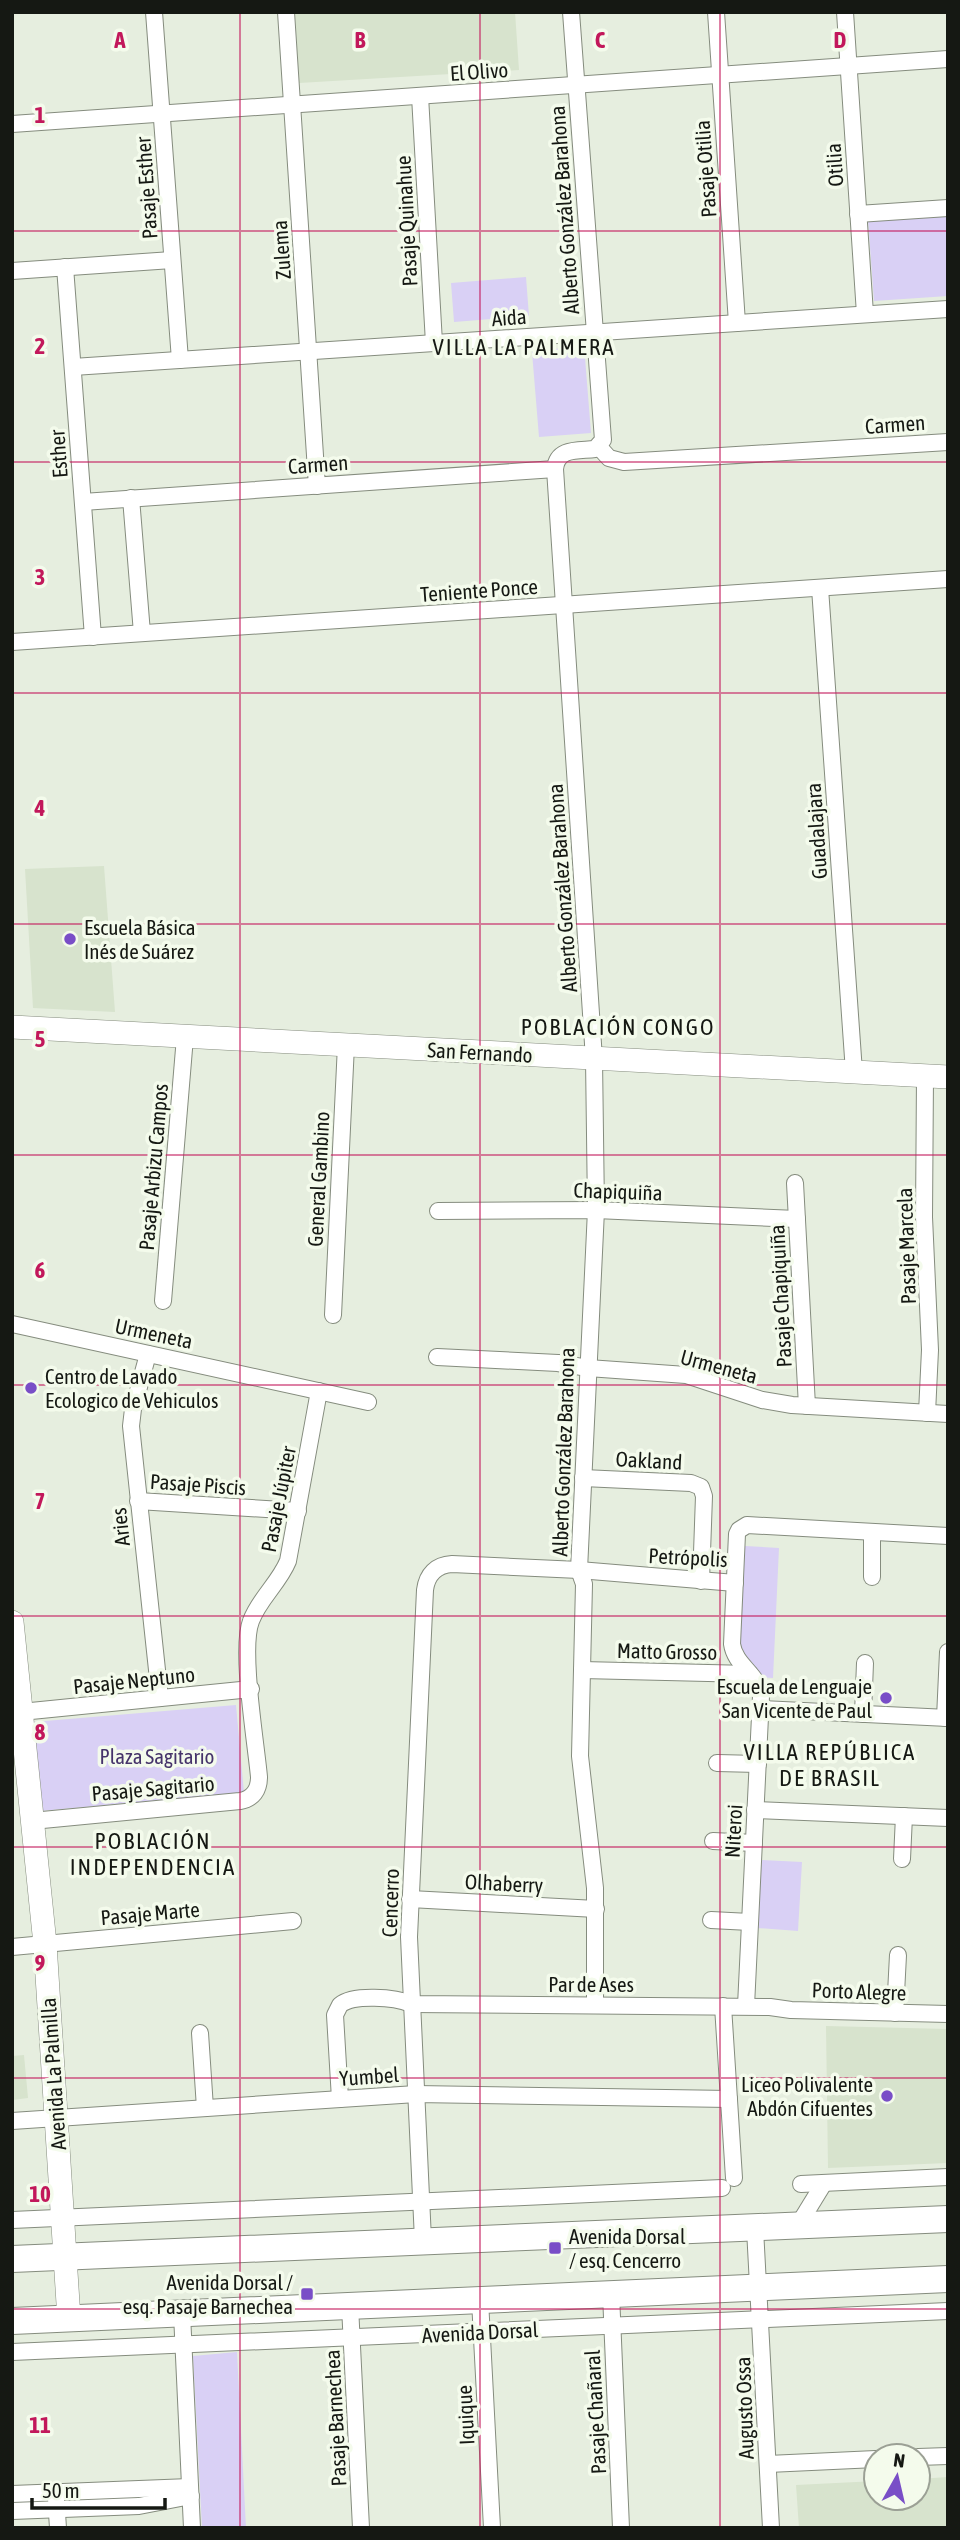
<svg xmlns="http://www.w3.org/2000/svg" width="960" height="2540" font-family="'Asap Condensed',sans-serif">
  <rect width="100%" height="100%" fill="#e6eedf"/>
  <g fill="#d7e3cd">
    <polygon points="295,12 515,12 519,70 299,83"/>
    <polygon points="104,866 115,1012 33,1008 25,869"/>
    <polygon points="826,2026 948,2029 948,2163 828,2168"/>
    <polygon points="24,2055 28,2098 12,2100 12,2056"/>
    <polygon points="948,2477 948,2528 799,2528 796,2485 876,2481 876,2498 918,2498 918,2479"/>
  </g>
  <g fill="#d9d0f5">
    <polygon points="948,215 948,296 874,301 868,220"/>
    <polygon points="526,277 529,316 454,322 451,283"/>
    <polygon points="584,345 591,433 539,437 532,352"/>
    <polygon points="745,1546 779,1548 773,1678 738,1676"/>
    <polygon points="236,1705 244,1793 40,1811 33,1722"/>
    <polygon points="761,1860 802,1862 798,1931 757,1928"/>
    <polygon points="237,2352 246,2528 202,2528 193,2356"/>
  </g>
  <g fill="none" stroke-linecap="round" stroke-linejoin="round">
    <defs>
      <g id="street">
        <polyline points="154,12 180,360"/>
        <polyline points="286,12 317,486"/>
        <path d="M571,12L603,440L595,449C579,451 557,447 555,469L594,1059L596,1210L579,1570L584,1584L580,1756L595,1888V2005"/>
        <polyline points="716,12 737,323"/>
        <polyline points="845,12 865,314"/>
        <polyline points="420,96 434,343"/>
        <polyline points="12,124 948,59"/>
        <polyline points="858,214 948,208"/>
        <polyline points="65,267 93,637"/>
        <polyline points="12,271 172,260"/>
        <polyline points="73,367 948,309"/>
        <polyline points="599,447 609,458 624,462 948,442"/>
        <polyline points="131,498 142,633"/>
        <polyline points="83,502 555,469"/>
        <polyline points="820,588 854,1072"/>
        <polyline points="12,642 948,579"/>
        <polyline points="925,1076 924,1217 930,1350 927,1413"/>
        <polyline points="795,1183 807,1406"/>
        <polyline points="438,1211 596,1210 797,1219"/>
        <polyline points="163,1301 185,1037"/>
        <polyline points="333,1315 346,1045"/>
        <polyline points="12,1324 368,1402"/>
        <polyline points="148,1354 133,1409 131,1426 160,1698"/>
        <polyline points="437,1357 558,1363 588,1368 686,1375 762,1400 792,1405 948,1414"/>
        <polyline points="583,1478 691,1483 701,1487 704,1496 701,1581"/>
        <polyline points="138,1501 298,1511"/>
        <polyline points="872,1577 872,1532"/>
        <polyline points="582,1670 750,1674"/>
        <polyline points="760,1709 948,1718"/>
        <polyline points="21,1712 251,1689"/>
        <polyline points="863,1714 865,1663"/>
        <polyline points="945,1718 948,1652"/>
        <polyline points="717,1763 758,1764"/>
        <polyline points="755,1810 948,1818"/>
        <path d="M32,1821L240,1801C253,1799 259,1790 259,1777C256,1743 240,1649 251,1621C259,1599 279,1583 288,1561L319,1391"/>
        <polyline points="713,1841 754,1843"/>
        <polyline points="902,1859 904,1816"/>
        <polyline points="410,1899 596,1909"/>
        <polyline points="711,1920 750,1922"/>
        <polyline points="12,1947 293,1921"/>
        <polyline points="723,2006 734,2178"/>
        <path d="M746,2006L761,1696C759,1674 735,1666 732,1644L737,1534L739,1530L747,1525L948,1536"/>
        <polyline points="895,2013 898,1955"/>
        <polyline points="200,2033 205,2108"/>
        <path d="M340,2099L335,2015L340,2005C353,1994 395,1997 411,2004L770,2007L791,2010L948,2014"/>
        <polyline points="12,2121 416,2094 729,2099"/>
        <polyline points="801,2184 948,2177"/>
        <polyline points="12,2220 722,2188"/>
        <polyline points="797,2227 824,2183"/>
        <polyline points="755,2229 771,2528"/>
        <path d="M423,2240L409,1937L425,1590C427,1574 436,1565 452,1564L579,1570L735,1583"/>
        <polyline points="611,2294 621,2528"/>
        <polyline points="480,2300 492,2528"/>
        <polyline points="350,2306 361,2528"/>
        <polyline points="182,2314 192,2528"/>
        <polyline points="12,2352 948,2311"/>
        <polyline points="918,2457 948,2456"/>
        <polyline points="768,2464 876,2459"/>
        <polyline points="12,2494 190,2487"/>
        <polyline points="56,2498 58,2528"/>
        <polyline points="12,2511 139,2506 191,2496"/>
      </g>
      <g id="secondary">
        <polyline points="12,1027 948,1077"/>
        <polyline points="12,1622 45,1944 69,2319"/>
      </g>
      <g id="primary">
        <polyline points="12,2259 948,2219"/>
        <polyline points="12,2321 948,2279"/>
      </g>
    </defs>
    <use href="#street" stroke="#858c7e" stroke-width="18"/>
    <use href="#secondary" stroke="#858c7e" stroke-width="24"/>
    <use href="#primary" stroke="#858c7e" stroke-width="28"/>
    <use href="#street" stroke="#fff" stroke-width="16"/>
    <use href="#secondary" stroke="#fff" stroke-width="23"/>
    <use href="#primary" stroke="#fff" stroke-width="26"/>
  </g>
  <path fill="none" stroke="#c2185b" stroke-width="2" stroke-opacity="0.55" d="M240,12V2528M480,12V2528M720,12V2528M12,231H948M12,462H948M12,693H948M12,924H948M12,1155H948M12,1385H948M12,1616H948M12,1847H948M12,2078H948M12,2309H948"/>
  <g fill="#794ec7" stroke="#f4fbec" stroke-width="2.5">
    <circle cx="70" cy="939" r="7"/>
    <circle cx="31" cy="1388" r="7"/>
    <circle cx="886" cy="1698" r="7"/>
    <circle cx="887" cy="2096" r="7"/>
    <rect x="548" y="2241" width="14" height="14" rx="3.5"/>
    <rect x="300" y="2287" width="14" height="14" rx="3.5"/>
  </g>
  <g text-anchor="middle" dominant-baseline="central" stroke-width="7" stroke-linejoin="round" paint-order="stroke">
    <g font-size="21" fill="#151813" stroke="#f4fbec">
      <text transform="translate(479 71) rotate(-4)">El Olivo</text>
      <text transform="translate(834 165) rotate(-94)">Otilia</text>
      <text transform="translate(705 169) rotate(-94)">Pasaje Otilia</text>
      <text transform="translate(146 188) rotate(-94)">Pasaje Esther</text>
      <text transform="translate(564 210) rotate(-94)">Alberto González Barahona</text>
      <text transform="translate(406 221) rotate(-93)">Pasaje Quinahue</text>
      <text transform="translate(281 250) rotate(-94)">Zulema</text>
      <text transform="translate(509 317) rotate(-4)">Aida</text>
      <text transform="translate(895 424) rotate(-4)">Carmen</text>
      <text transform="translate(58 454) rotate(-94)">Esther</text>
      <text transform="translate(318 464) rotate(-4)">Carmen</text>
      <text transform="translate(479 590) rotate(-4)">Teniente Ponce</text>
      <text transform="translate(816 831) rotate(-94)">Guadalajara</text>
      <text transform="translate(562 888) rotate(-94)">Alberto González Barahona</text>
      <text transform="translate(480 1052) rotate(3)">San Fernando</text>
      <text transform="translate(153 1167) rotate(-85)">Pasaje Arbizu Campos</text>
      <text transform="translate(318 1179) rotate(-87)">General Gambino</text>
      <text transform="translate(618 1191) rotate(2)">Chapiquiña</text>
      <text transform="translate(906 1246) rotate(-92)">Pasaje Marcela</text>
      <text transform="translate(780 1296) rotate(-93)">Pasaje Chapiquiña</text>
      <text transform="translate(154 1333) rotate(12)">Urmeneta</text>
      <text transform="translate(719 1366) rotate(15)">Urmeneta</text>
      <text transform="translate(563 1452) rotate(-88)">Alberto González Barahona</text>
      <text transform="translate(649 1460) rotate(3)">Oakland</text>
      <text transform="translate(198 1484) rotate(4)">Pasaje Piscis</text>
      <text transform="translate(278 1499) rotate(-79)">Pasaje Júpiter</text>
      <text transform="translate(120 1527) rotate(-96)">Aries</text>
      <text transform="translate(688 1557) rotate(3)">Petrópolis</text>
      <text transform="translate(667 1651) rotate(1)">Matto Grosso</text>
      <text transform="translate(134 1680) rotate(-6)">Pasaje Neptuno</text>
      <text transform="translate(153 1788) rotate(-5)">Pasaje Sagitario</text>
      <text transform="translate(733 1831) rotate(-87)">Niteroi</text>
      <text transform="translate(504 1883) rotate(3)">Olhaberry</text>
      <text transform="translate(390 1903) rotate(-88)">Cencerro</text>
      <text transform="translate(150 1913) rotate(-5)">Pasaje Marte</text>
      <text x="591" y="1984">Par de Ases</text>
      <text transform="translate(859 1991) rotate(2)">Porto Alegre</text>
      <text transform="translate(53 2074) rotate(-94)">Avenida La Palmilla</text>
      <text transform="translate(369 2076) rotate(-4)">Yumbel</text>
      <text transform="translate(480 2332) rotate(-3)">Avenida Dorsal</text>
      <text transform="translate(744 2408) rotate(-92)">Augusto Ossa</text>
      <text transform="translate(595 2412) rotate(-93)">Pasaje Chañaral</text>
      <text transform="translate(465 2415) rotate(-93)">Iquique</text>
      <text transform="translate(335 2418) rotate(-93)">Pasaje Barnechea</text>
    </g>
    <g font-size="21" fill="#151813" stroke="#f4fbec" text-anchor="start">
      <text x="84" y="927">Escuela Básica<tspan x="84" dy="24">Inés de Suárez</tspan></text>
      <text x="45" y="1376">Centro de Lavado<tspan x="45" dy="24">Ecologico de Vehiculos</tspan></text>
      <text x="872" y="1686" text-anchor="end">Escuela de Lenguaje<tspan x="872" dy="24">San Vicente de Paul</tspan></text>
      <text x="873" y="2084" text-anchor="end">Liceo Polivalente<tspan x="873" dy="24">Abdón Cifuentes</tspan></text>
      <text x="569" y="2236">Avenida Dorsal<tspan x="569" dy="24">/ esq. Cencerro</tspan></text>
      <text x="293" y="2282" text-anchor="end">Avenida Dorsal /<tspan x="293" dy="24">esq. Pasaje Barnechea</tspan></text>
    </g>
    <g font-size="21" fill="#45336a" stroke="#f4fbec">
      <text x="157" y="1756">Plaza Sagitario</text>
    </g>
    <g font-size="23" letter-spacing="2" fill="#151813" stroke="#f4fbec">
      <text x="524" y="347">VILLA LA PALMERA</text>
      <text x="618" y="1027">POBLACIÓN CONGO</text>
      <text x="830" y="1752">VILLA REPÚBLICA<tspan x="830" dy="26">DE BRASIL</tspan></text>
      <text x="153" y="1841">POBLACIÓN<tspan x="153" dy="26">INDEPENDENCIA</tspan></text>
    </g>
  </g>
  <g font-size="23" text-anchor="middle" font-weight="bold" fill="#c2185b" stroke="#f4fbec" stroke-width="7" stroke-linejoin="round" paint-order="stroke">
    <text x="120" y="48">A</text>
    <text x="360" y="48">B</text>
    <text x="600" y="48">C</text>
    <text x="840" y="48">D</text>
    <text x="40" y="123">1</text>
    <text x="40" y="354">2</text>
    <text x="40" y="585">3</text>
    <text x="40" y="816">4</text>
    <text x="40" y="1047">5</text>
    <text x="40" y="1278">6</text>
    <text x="40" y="1509">7</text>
    <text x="40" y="1740">8</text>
    <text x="40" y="1971">9</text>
    <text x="40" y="2202">10</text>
    <text x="40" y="2433">11</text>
  </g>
  <rect width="960" height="2540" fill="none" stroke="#151813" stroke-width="28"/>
  <g transform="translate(897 2477) rotate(8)"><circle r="33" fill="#f4fbec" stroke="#9ba095" stroke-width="2"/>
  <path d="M0-5L12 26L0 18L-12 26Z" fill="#794ec7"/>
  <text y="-10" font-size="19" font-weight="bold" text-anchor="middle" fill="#151813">N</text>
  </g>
  <path d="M32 2498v10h133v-10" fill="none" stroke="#151813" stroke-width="3.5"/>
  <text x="42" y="2498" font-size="21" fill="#151813" stroke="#f4fbec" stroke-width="5" paint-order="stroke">50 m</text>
</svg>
